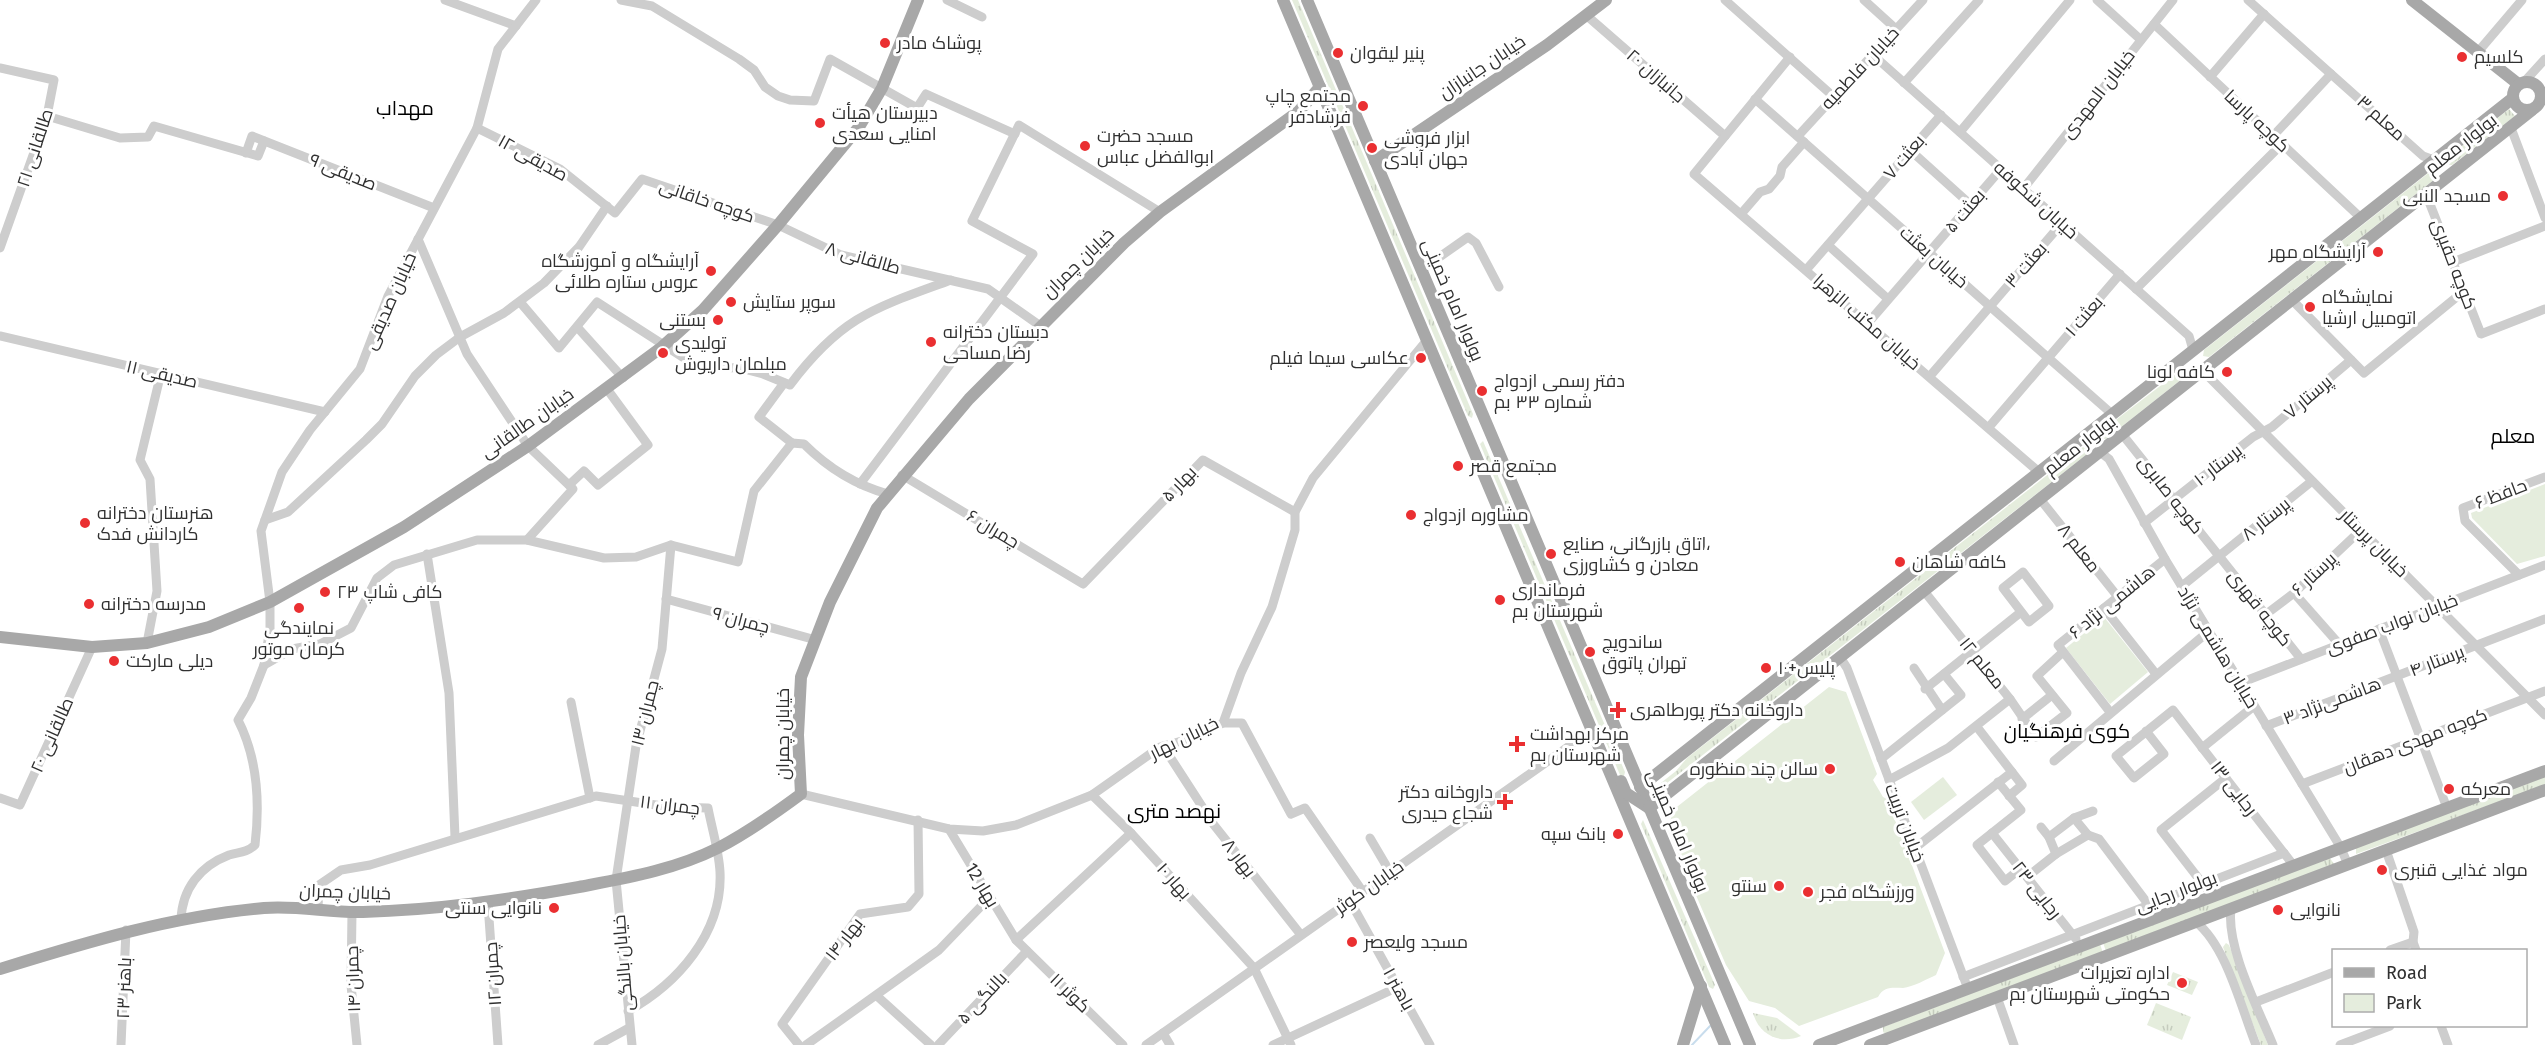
<svg xmlns="http://www.w3.org/2000/svg" width="2545" height="1045" font-family="'Fira Sans',Cairo,sans-serif">
  <defs>
    <pattern id="grass-tufts" width="24" height="20" patternUnits="userSpaceOnUse" patternTransform="scale(1.5)"><rect width="24" height="20" fill="#e5eddd"/><path d="M3 7l-1-3M5 7V3M7 7l1-3M15 17l-1-3M17 17v-4M19 17l1-3" fill="none" stroke="#c5ccbe"/></pattern>
  </defs>
  <rect width="100%" height="100%" fill="#fff"/>
  <g fill="url(#grass-tufts)">
    <polygon points="1292,0 1298,0 1473,414 1472,418 1468,416"/>
    <polygon points="2509,109 2515,116 2452,165 2446,165 2447,158"/>
    <polygon points="2431,171 2436,175 2435,179 2209,357 2203,356 2204,350"/>
    <polygon points="2185,367 2188,371 2187,375 2106,439 2100,438 2100,432"/>
    <polygon points="1483,441 1625,772 1624,776 1620,775 1480,444"/>
    <polygon points="2083,447 2088,450 2086,455 1653,794 1652,790 1676,771 1687,758"/>
    <polygon points="2545,776 2545,785 2356,854 2356,848"/>
    <polygon points="1643,820 1715,985 1713,989 1709,987 1641,824"/>
    <polygon points="2330,858 2334,864 2106,951 2103,943"/>
    <polygon points="2226,943 2229,945 2268,1045 2261,1045 2223,947"/>
    <polygon points="2100,944 2103,953 1886,1034 1883,1032 1883,1027"/>
    <polygon points="2173,972 2198,982 2192,995 2167,985"/>
    <polygon points="2156,1003 2191,1017 2182,1040 2147,1025"/>
    <path d="M1753,1013L1777,1018L1801,1036C1780,1045 1759,1035 1753,1013Z"/>
  </g>
  <g fill="#e5eddd">
    <polygon points="2545,484 2545,556 2517,564 2472,518 2471,513"/>
    <polygon points="2104,617 2148,672 2110,704 2066,648"/>
    <path d="M1829,687L1846,692L1877,774L1873,780L1883,797L1887,799L1945,953L1936,975C1927,979 1913,987 1903,988C1893,988 1884,986 1878,997L1799,1026L1775,1008L1749,1001L1726,965L1668,830L1673,810Z"/>
    <polygon points="1943,777 1957,795 1924,820 1911,802"/>
  </g>
  <g fill="none" stroke-linecap="round" stroke-linejoin="round">
    <polyline stroke="#c9dded" stroke-width="2" points="1692,1045 1710,1026"/>
    <g stroke="#cdcdcd" stroke-width="9">
      <polyline points="445,0 516,26"/>
      <polyline points="621,0 652,6 739,59 754,70 765,87 778,96 790,100 814,101 830,59 917,108 926,94 1015,134"/>
      <polyline points="947,0 982,17"/>
      <polyline points="1725,0 1834,97"/>
      <polyline points="1864,0 1896,29"/>
      <polyline points="2097,0 2141,40"/>
      <polyline points="2248,0 2423,156 2434,160"/>
      <polyline points="1586,15 1725,136"/>
      <polyline points="2154,24 2361,218"/>
      <polyline points="2477,53 2522,0"/>
      <polyline points="1873,55 2189,336 2193,350"/>
      <polyline points="1790,57 1694,174 2039,472"/>
      <polyline points="0,68 54,80 47,116 0,248"/>
      <polyline points="2210,77 2264,14"/>
      <polyline points="2525,81 2545,59"/>
      <polyline points="1904,83 1979,0"/>
      <polyline points="1755,99 2112,414"/>
      <polyline points="47,116 120,138 148,137 154,126 258,156 264,141"/>
      <polyline points="477,128 560,169 615,213 642,179 778,225 841,255 988,289 1039,325"/>
      <polyline points="2511,128 2545,218"/>
      <polyline points="1960,132 2070,0"/>
      <polyline points="1798,136 1923,0"/>
      <polyline points="2273,136 2331,74"/>
      <polyline points="1910,150 1971,205"/>
      <polyline points="246,153 252,136 434,208"/>
      <polyline points="2023,189 2173,0"/>
      <polyline points="2426,194 2481,334 2545,309"/>
      <polyline points="1741,214 1760,192 1769,189 1780,176 1782,167 1804,142"/>
      <polyline points="418,239 467,354 528,446 573,489 527,540"/>
      <polyline points="1828,245 1888,299"/>
      <polyline points="2453,262 2545,226"/>
      <polyline points="1421,270 1468,237 1476,243 1499,287"/>
      <polyline points="1806,270 1941,115"/>
      <polyline points="2136,289 2282,144"/>
      <polyline points="2292,300 2364,373 2464,291"/>
      <path d="M520,302L559,348L597,302L698,367L740,368L763,374L790,385C841,317 874,308 951,280"/>
      <polyline points="1868,323 2001,169"/>
      <polyline points="578,328 623,378"/>
      <polyline points="0,336 325,412"/>
      <polyline points="2203,371 2545,715"/>
      <polyline points="1930,376 2062,223"/>
      <polyline points="784,383 759,417 792,443"/>
      <polyline points="1989,427 2120,274"/>
      <polyline points="2122,434 2301,659"/>
      <path d="M792,443L804,444C828,468 855,485 888,494"/>
      <polyline points="2100,452 2109,459 2165,559 2341,848 2348,865"/>
      <polyline points="902,475 1083,584 1203,460 1295,512"/>
      <polyline points="860,484 1033,254 972,221 1019,125 1160,212"/>
      <polyline points="569,485 584,471 598,485 648,445 607,389"/>
      <polyline points="2040,499 2118,597"/>
      <polyline points="265,520 288,512 366,440 382,424 415,376 436,355 460,337 504,313 544,283 579,247 607,206"/>
      <polyline points="2144,523 2253,437 2272,427 2351,360"/>
      <polyline points="427,554 449,693 455,837"/>
      <polygon points="2023,572 2049,606 2029,622 2003,588"/>
      <polyline points="2519,575 2465,521 2463,508 2545,477"/>
      <polyline points="2182,586 2312,481"/>
      <polyline points="1924,591 2010,699 2036,737 2067,713 2037,676 2063,652"/>
      <polyline points="2294,593 2339,644"/>
      <polyline points="666,599 816,640"/>
      <polyline points="2104,608 2156,674"/>
      <polyline points="2265,615 2294,593 2361,530"/>
      <polyline points="2379,629 2447,808"/>
      <polyline points="147,643 157,591 150,479 140,460 161,373"/>
      <polyline points="1840,657 1847,668 1968,989"/>
      <polyline points="264,665 292,649 320,644 351,628 377,578 394,565 477,540 527,540 604,558 636,557 671,545 738,562 754,491 792,443"/>
      <polyline points="1914,668 1942,710"/>
      <polyline points="2240,683 2545,565"/>
      <polyline points="1925,689 2021,612"/>
      <polyline points="571,702 590,798"/>
      <polyline points="2110,712 2058,645 2165,559"/>
      <polyline points="2022,719 2052,695"/>
      <polyline points="1223,723 1242,723 1291,814 1305,808 1363,892"/>
      <polyline points="2266,726 2545,619"/>
      <polyline points="1977,727 2022,785 2009,796"/>
      <polyline points="2146,731 2164,754 2134,778 2116,756 2173,710 2294,866"/>
      <polyline points="1163,746 1214,825 1301,935"/>
      <polyline points="2202,748 2254,706"/>
      <polyline points="1881,759 1961,695 1944,674"/>
      <polyline points="2054,761 2209,631"/>
      <polyline points="1889,780 1948,748 2010,699"/>
      <polyline points="1998,782 2021,810 1977,845 2005,881 2020,869"/>
      <polyline points="2302,784 2545,691"/>
      <polyline points="801,794 949,829 983,831 1016,825 1092,795 1160,747 1189,739 1223,723 1241,673 1272,607 1295,530 1295,512 1313,478 1427,340"/>
      <polyline points="1092,795 1131,833 1254,968 1291,1045"/>
      <polyline points="0,798 20,805 92,647"/>
      <polyline points="2074,818 2088,835"/>
      <polyline points="2041,827 2049,837 2056,854"/>
      <polyline points="949,829 1016,940 1123,1045"/>
      <polyline points="1992,833 2076,939"/>
      <polyline points="2088,835 2099,839 2151,908"/>
      <polyline points="2049,837 2074,818 2093,811"/>
      <polyline points="1370,838 1390,872"/>
      <polyline points="1915,848 2012,772"/>
      <polyline points="2386,850 2414,932 2413,942 2416,950"/>
      <polyline points="2027,877 2056,854 2088,835"/>
      <polyline points="2206,888 2161,830 2226,778"/>
      <polyline points="1350,901 1430,1045"/>
      <polyline points="488,904 498,1045"/>
      <path d="M318,908L319,885L341,870L370,865L596,796L669,807L708,808C712,829 719,851 720,872C723,933 677,984 628,1011"/>
      <path d="M2231,909C2226,947 2258,1008 2273,1045"/>
      <polyline points="352,912 351,985 357,1045"/>
      <path d="M181,920C182,889 200,866 229,855C239,852 246,853 255,845C260,803 258,759 238,720L251,698L264,665L270,629V602L261,531L282,472L310,430L360,369L388,296L477,128L498,49L536,0"/>
      <path d="M2196,922C2227,947 2241,1008 2256,1045"/>
      <polyline points="1016,940 1131,833"/>
      <polyline points="2390,950 2413,942"/>
      <polyline points="1963,977 2284,853"/>
      <polyline points="877,996 931,1045"/>
      <polyline points="1997,997 2014,1045"/>
      <polyline points="2256,1002 2334,972"/>
      <polyline points="2441,1026 2448,1045"/>
      <polyline points="1163,1033 1170,1045"/>
      <polyline points="121,1045 126,930"/>
      <polyline points="598,1045 629,1028"/>
      <polyline points="632,1045 616,880 636,746 662,649 671,545"/>
      <polyline points="799,1045 782,1024 860,914 908,907 919,894 918,820"/>
      <polyline points="806,1045 939,950 989,898"/>
      <polyline points="938,1045 1027,951"/>
      <polyline points="1146,1045 1592,730"/>
      <polyline points="1273,1045 1398,987"/>
      <polyline points="2340,1045 2390,1026"/>
    </g>
    <g stroke="#a8a8a8" stroke-width="12">
      <polyline points="1283,0 1725,1045"/>
      <polyline points="1307,0 1750,1045"/>
      <polyline points="2412,0 2517,83"/>
      <circle cx="2527" cy="96" r="14"/>
      <polyline points="1375,161 1547,45 1606,0"/>
      <polyline points="0,637 92,647 147,643 209,627 270,602 404,527 528,446 662,347 703,310 778,225 859,127 882,88 918,0"/>
      <polyline points="1621,781 1626,793 1649,808"/>
      <polyline points="1640,787 2513,98"/>
      <polyline points="1649,808 2532,110"/>
      <path d="M0,969C87,942 173,916 264,908C297,905 330,913 363,912C437,910 506,900 579,887C626,878 674,870 718,848C747,833 774,814 801,794L798,735L801,677L830,602L877,508L969,399L1124,243L1160,212L1299,111L1320,87"/>
      <polyline points="1683,1045 1701,986"/>
      <polyline points="1819,1045 2545,771"/>
      <polyline points="1870,1045 2545,790"/>
    </g>
  </g>
  <g fill="#ea2f31" stroke="#fff" stroke-width="2">
    <circle cx="885" cy="43" r="6"/>
    <circle cx="1338" cy="53" r="6"/>
    <circle cx="2462" cy="57" r="6"/>
    <circle cx="1363" cy="106" r="6"/>
    <circle cx="820" cy="123" r="6"/>
    <circle cx="1085" cy="146" r="6"/>
    <circle cx="1372" cy="148" r="6"/>
    <circle cx="2503" cy="196" r="6"/>
    <circle cx="2378" cy="252" r="6"/>
    <circle cx="711" cy="271" r="6"/>
    <circle cx="731" cy="302" r="6"/>
    <circle cx="2310" cy="307" r="6"/>
    <circle cx="718" cy="320" r="6"/>
    <circle cx="931" cy="342" r="6"/>
    <circle cx="663" cy="353" r="6"/>
    <circle cx="1421" cy="358" r="6"/>
    <circle cx="2227" cy="372" r="6"/>
    <circle cx="1482" cy="391" r="6"/>
    <circle cx="1458" cy="466" r="6"/>
    <circle cx="1411" cy="515" r="6"/>
    <circle cx="85" cy="523" r="6"/>
    <circle cx="1551" cy="554" r="6"/>
    <circle cx="1900" cy="562" r="6"/>
    <circle cx="325" cy="592" r="6"/>
    <circle cx="1500" cy="600" r="6"/>
    <circle cx="89" cy="604" r="6"/>
    <circle cx="299" cy="608" r="6"/>
    <circle cx="1590" cy="652" r="6"/>
    <circle cx="114" cy="661" r="6"/>
    <circle cx="1766" cy="668" r="6"/>
    <path d="M1615 701h6v6h6v6h-6v6h-6v-6h-6v-6h6z"/>
    <path d="M1514 735h6v6h6v6h-6v6h-6v-6h-6v-6h6z"/>
    <circle cx="1830" cy="769" r="6"/>
    <circle cx="2449" cy="789" r="6"/>
    <path d="M1502 793h6v6h6v6h-6v6h-6v-6h-6v-6h6z"/>
    <circle cx="1618" cy="834" r="6"/>
    <circle cx="2382" cy="870" r="6"/>
    <circle cx="1779" cy="886" r="6"/>
    <circle cx="1808" cy="892" r="6"/>
    <circle cx="554" cy="908" r="6"/>
    <circle cx="2278" cy="910" r="6"/>
    <circle cx="1352" cy="942" r="6"/>
    <circle cx="2182" cy="983" r="6"/>
  </g>
  <g text-anchor="middle" dominant-baseline="central" stroke-width="6" stroke-linejoin="round" paint-order="stroke">
    <g font-size="18" fill="#303030" stroke="#fff" text-anchor="start">
      <text x="897" y="43">پوشاک مادر</text>
      <text x="1350" y="53">پنیر لیقوان</text>
      <text x="2474" y="57">کلسیم</text>
      <text x="1351" y="96" text-anchor="end">مجتمع چاپ<tspan x="1351" dy="21">فرشادفر</tspan></text>
      <text x="832" y="113">دبیرستان هیأت<tspan x="832" dy="21">امنایی سعدی</tspan></text>
      <text x="1097" y="136">مسجد حضرت<tspan x="1097" dy="21">ابوالفضل عباس</tspan></text>
      <text x="1384" y="138">ابزار فروشی<tspan x="1384" dy="21">جهان آبادی</tspan></text>
      <text x="2491" y="196" text-anchor="end">مسجد النبی</text>
      <text x="2366" y="252" text-anchor="end">آرایشگاه مهر</text>
      <text x="699" y="261" text-anchor="end">آرایشگاه و آموزشگاه<tspan x="699" dy="21">عروس ستاره طلائی</tspan></text>
      <text x="2322" y="297">نمایشگاه<tspan x="2322" dy="21">اتومبیل ارشیا</tspan></text>
      <text x="743" y="302">سوپر ستایش</text>
      <text x="706" y="320" text-anchor="end">بستنی</text>
      <text x="943" y="332">دبستان دخترانه<tspan x="943" dy="21">رضا مساحی</tspan></text>
      <text x="675" y="343">تولیدی<tspan x="675" dy="21">مبلمان داریوش</tspan></text>
      <text x="1409" y="358" text-anchor="end">عکاسی سیما فیلم</text>
      <text x="2215" y="372" text-anchor="end">کافه لونا</text>
      <text x="1494" y="381">دفتر رسمی ازدواج<tspan x="1494" dy="21">شماره ۳۳ بم</tspan></text>
      <text x="1470" y="466">مجتمع قصر</text>
      <text x="97" y="513">هنرستان دخترانه<tspan x="97" dy="21">کاردانش فدک</tspan></text>
      <text x="1423" y="515">مشاوره ازدواج</text>
      <text x="1563" y="544">اتاق بازرگانی، صنایع،<tspan x="1563" dy="21">معادن و کشاورزی</tspan></text>
      <text x="1912" y="562">کافه شاهان</text>
      <text x="1512" y="590">فرمانداری<tspan x="1512" dy="21">شهرستان بم</tspan></text>
      <text x="337" y="592">کافی شاپ ۲۳</text>
      <text x="101" y="604">مدرسه دخترانه</text>
      <text x="299" y="628" text-anchor="middle">نمایندگی<tspan x="299" dy="21">کرمان موتور</tspan></text>
      <text x="1602" y="642">ساندویچ<tspan x="1602" dy="21">تهران پاتوق</tspan></text>
      <text x="126" y="661">دیلی مارکت</text>
      <text x="1778" y="668">پلیس+۱۰</text>
      <text x="1630" y="710">داروخانه دکتر پورطاهری</text>
      <text x="1530" y="734">مرکز بهداشت<tspan x="1530" dy="21">شهرستان بم</tspan></text>
      <text x="1818" y="769" text-anchor="end">سالن چند منظوره</text>
      <text x="2461" y="789">معرکه</text>
      <text x="1493" y="792" text-anchor="end">داروخانه دکتر<tspan x="1493" dy="21">شجاع حیدری</tspan></text>
      <text x="1606" y="834" text-anchor="end">بانک سپه</text>
      <text x="2394" y="870">مواد غذایی قنبری</text>
      <text x="1767" y="886" text-anchor="end">سنتو</text>
      <text x="1820" y="892">ورزشگاه فجر</text>
      <text x="542" y="908" text-anchor="end">نانوایی سنتی</text>
      <text x="2290" y="910">نانوایی</text>
      <text x="1364" y="942">مسجد ولیعصر</text>
      <text x="2170" y="973" text-anchor="end">اداره تعزیرات<tspan x="2170" dy="21">حکومتی شهرستان بم</tspan></text>
    </g>
    <g font-size="18" fill="#303030" stroke="#fff">
      <text transform="translate(1482 67) rotate(-34)">خیابان جانبازان</text>
      <text transform="translate(1860 68) rotate(-47)">خیابان فاطمیه</text>
      <text transform="translate(1656 76) rotate(41)">جانبازان ۲۰</text>
      <text transform="translate(2098 94) rotate(-52)">خیابان المهدی</text>
      <text transform="translate(2381 118) rotate(42)">معلم ۳</text>
      <text transform="translate(2257 121) rotate(43)">کوچه پارسا</text>
      <text transform="translate(2461 144) rotate(-38)">بولوار معلم</text>
      <text transform="translate(35 148) rotate(-72)">طالقانی ۲۱</text>
      <text transform="translate(1904 157) rotate(-49)">بعثت ۷</text>
      <text transform="translate(533 158) rotate(29)">صدیقی ۱۲</text>
      <text transform="translate(343 172) rotate(22)">صدیقی ۹</text>
      <text transform="translate(2036 200) rotate(42)">خیابان شکوفه</text>
      <text transform="translate(707 201) rotate(19)">کوچه خاقانی</text>
      <text transform="translate(1965 211) rotate(-49)">بعثت ۵</text>
      <text transform="translate(1934 257) rotate(41)">خیابان بعثت</text>
      <text transform="translate(863 258) rotate(16)">طالقانی ۸</text>
      <text transform="translate(1078 263) rotate(-44)">خیابان چمران</text>
      <text transform="translate(2454 264) rotate(69)">کوچه حقیری</text>
      <text transform="translate(2026 265) rotate(-49)">بعثت ۳</text>
      <text transform="translate(1453 300) rotate(67)">بولوار امام خمینی</text>
      <text transform="translate(390 301) rotate(-66)">خیابان صدیقی</text>
      <text transform="translate(2084 316) rotate(-49)">بعثت ۱</text>
      <text transform="translate(1867 322) rotate(41)">خیابان مکتب الزهرا</text>
      <text transform="translate(162 374) rotate(13)">صدیقی ۱۱</text>
      <text transform="translate(2308 397) rotate(-40)">پرستار ۷</text>
      <text transform="translate(527 423) rotate(-35)">خیابان طالقانی</text>
      <text transform="translate(2080 445) rotate(-38)">بولوار معلم</text>
      <text transform="translate(2218 465) rotate(-38)">پرستار ۱۰</text>
      <text transform="translate(1179 484) rotate(-46)">بهار ۵</text>
      <text transform="translate(2501 494) rotate(-21)">حافظ ۶</text>
      <text transform="translate(2171 495) rotate(52)">کوچه صابری</text>
      <text transform="translate(2266 519) rotate(-39)">پرستار ۸</text>
      <text transform="translate(993 529) rotate(31)">چمران ۶</text>
      <text transform="translate(2374 543) rotate(45)">خیابان پرستار</text>
      <text transform="translate(2079 548) rotate(52)">معلم ۸</text>
      <text transform="translate(2314 574) rotate(-43)">پرستار ۶</text>
      <text transform="translate(2112 602) rotate(-39)">هاشمی نژاد ۶</text>
      <text transform="translate(2260 608) rotate(52)">کوچه قهری</text>
      <text transform="translate(741 620) rotate(15)">چمران ۹</text>
      <text transform="translate(2392 624) rotate(-21)">خیابان نواب صفوی</text>
      <text transform="translate(2218 647) rotate(59)">خیابان هاشمی نژاد</text>
      <text transform="translate(2437 661) rotate(-21)">پرستار ۴</text>
      <text transform="translate(1982 663) rotate(51)">معلم ۱۲</text>
      <text transform="translate(2332 701) rotate(-21)">هاشمی‌نژاد ۳</text>
      <text transform="translate(645 713) rotate(-76)">چمران ۱۳</text>
      <text transform="translate(783 734) rotate(-90)">خیابان چمران</text>
      <text transform="translate(52 735) rotate(-66)">طالقانی ۲۰</text>
      <text transform="translate(1184 738) rotate(-26)">خیابان بهار</text>
      <text transform="translate(2415 741) rotate(-21)">کوچه مهدی دهقان</text>
      <text transform="translate(2234 788) rotate(52)">رجایی ۱۳</text>
      <text transform="translate(670 805) rotate(7)">چمران ۱۱</text>
      <text transform="translate(1905 823) rotate(69)">خیابان تربیت</text>
      <text transform="translate(1678 831) rotate(67)">بولوار امام خمینی</text>
      <text transform="translate(1239 858) rotate(53)">بهار ۸</text>
      <text transform="translate(1174 881) rotate(48)">بهار ۱۰</text>
      <text transform="translate(982 885) rotate(59)">بهار 12</text>
      <text transform="translate(1369 887) rotate(-35)">خیابان کوثر</text>
      <text transform="translate(2037 890) rotate(52)">رجایی ۲۳</text>
      <text transform="translate(345 892) rotate(2)">خیابان چمران</text>
      <text transform="translate(2176 892) rotate(-21)">بولوار رجایی</text>
      <text transform="translate(844 939) rotate(-52)">بهار ۱۴</text>
      <text transform="translate(623 963) rotate(-95)">خیابان بالنگی</text>
      <text transform="translate(493 974) rotate(-94)">چمران ۱۲</text>
      <text transform="translate(353 979) rotate(-92)">چمران ۱۴</text>
      <text transform="translate(124 988) rotate(-88)">باهنر ۲۳</text>
      <text transform="translate(1399 989) rotate(61)">باهنر ۱</text>
      <text transform="translate(1070 993) rotate(44)">کوثر ۱۱</text>
      <text transform="translate(982 998) rotate(-47)">بالنگی ۵</text>
    </g>
    <g font-size="20" fill="#000" stroke="#fff">
      <text x="405" y="108">مهداب</text>
      <text x="2513" y="436">معلم</text>
      <text x="2067" y="731">کوی فرهنگیان</text>
      <text x="1174" y="811">نهصد متری</text>
    </g>
  </g>
  <rect x="2332" y="949" width="195" height="78" fill="#ffffff" stroke="#acacac" stroke-width="1.5"/>
  <rect x="2344" y="968" width="30" height="9" fill="#a8a8a8" stroke="#acacac" stroke-width="1.5"/>
  <text x="2386" y="979" font-size="18" fill="#303030">Road</text>
  <rect x="2344" y="994" width="30" height="18" fill="#e5eddd" stroke="#acacac" stroke-width="1.5"/>
  <text x="2386" y="1009" font-size="18" fill="#303030">Park</text>
</svg>
